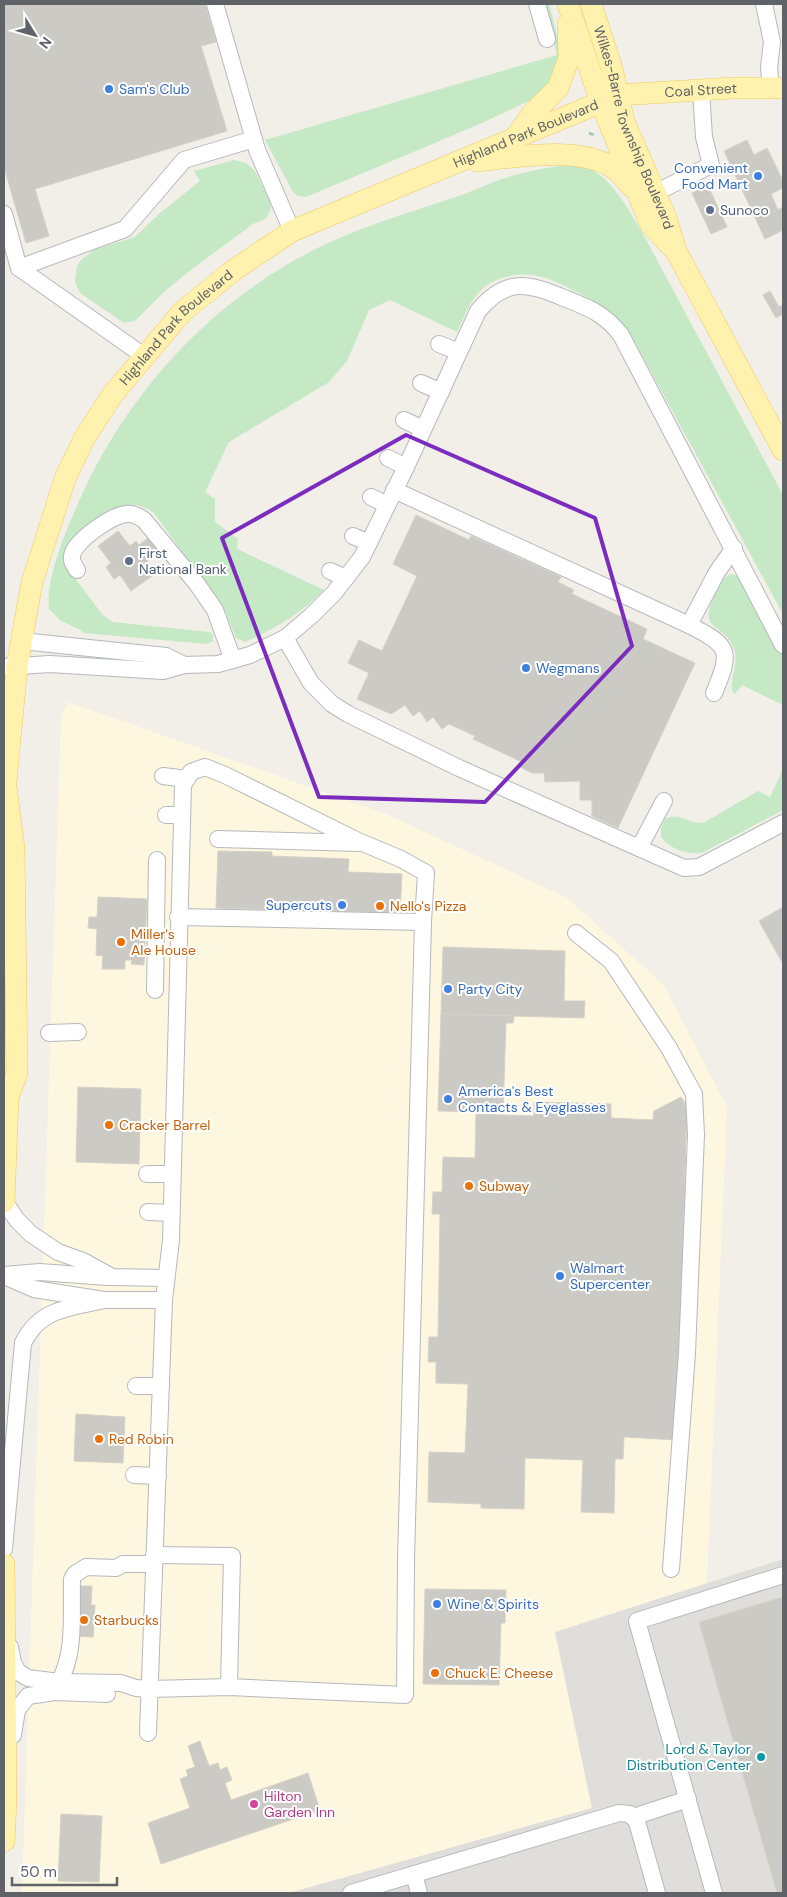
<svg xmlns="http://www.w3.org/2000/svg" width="787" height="1897" font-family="'DM Sans',sans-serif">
  <rect width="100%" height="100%" fill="#f1efe8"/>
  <polygon fill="#fef7e0" points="68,702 386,814 567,898 663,984 727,1107 707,1583 555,1632 592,1808 289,1893 22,1893 61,717"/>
  <polygon fill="#e0deda" points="783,1559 783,1893 289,1893 592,1808 555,1632"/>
  <g fill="#c5e8c5">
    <polygon points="544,4 549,4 559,43 559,57 554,77 531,100 482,123 306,197 298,196 293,192 265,140 557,55"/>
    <polygon points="234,160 246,163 255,171 270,202 271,208 267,218 253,224 192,269 166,290 135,321 124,323 80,293 75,282 77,266 81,260 94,250 135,237 160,213 200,181 194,171"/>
    <path d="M576,164C582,166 588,167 594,171C614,183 630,212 642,232L783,495V614L631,335C616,313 598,302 575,291C551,279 532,270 506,277C498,279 488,283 482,289C470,300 464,318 457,332L390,300L369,310L347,361L329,382L229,442L205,492L215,499V522L238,539L237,549L324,590C301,613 275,629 245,642L236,638L225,611L154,513C125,492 104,516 80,533L74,577L102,614L112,622L209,632L213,634V641L207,644L84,633L81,630L61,621L49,609C45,579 68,525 81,497C130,388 218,294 328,243C368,225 410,212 453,198C469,193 485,185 502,179C526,171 550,167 576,164Z"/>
    <path d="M732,574L740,577L743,581L783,655V705L742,685L735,694L732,691C730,677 739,664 734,649C724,620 694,634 717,591C721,584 723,576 732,574Z"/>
    <path d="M783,769V810L702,853C687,855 670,849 661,837V828L665,819C683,811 687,826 705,822L758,791L770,797Z"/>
  </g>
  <g fill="#cccac5" stroke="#d6d1c6">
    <polygon points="4,4 205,4 216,42 201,46 227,131 35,189 49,236 26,243 4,167"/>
    <polygon points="747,140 754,155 767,148 783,181 783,188 771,194 778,210 783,207 783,230 765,239 724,151"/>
    <polygon points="708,186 727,227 711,234 692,193"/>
    <polygon points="770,291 779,307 783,304 783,314 776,318 763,295"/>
    <polygon points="416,515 469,540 471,536 561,577 558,582 574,590 572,594 647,629 643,639 695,663 618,828 592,816 592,800 580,800 580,781 545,782 544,773 532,773 520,767 522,762 473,739 475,736 449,724 442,729 433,717 427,722 420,711 413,716 405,705 391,714 357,699 369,673 348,663 359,640 382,651 417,576 393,564"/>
    <polygon points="118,531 130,546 136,541 139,545 149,537 159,550 146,559 150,564 145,567 152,576 131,591 120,575 114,579 106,567 111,563 98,546"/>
    <polygon points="218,851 272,852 272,856 349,859 348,872 402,874 400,913 216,908"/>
    <polygon points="98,897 147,899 144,965 131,964 132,960 125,960 125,969 102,969 103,956 96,955 97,929 88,928 89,917 97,917"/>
    <polygon points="783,907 783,964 759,921"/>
    <polygon points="443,947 565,951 564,1001 585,1001 584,1018 441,1014"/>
    <polygon points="441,1014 514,1016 513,1023 506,1023 503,1112 438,1111"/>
    <polygon points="78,1087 141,1089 139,1164 76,1162"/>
    <polygon points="681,1097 687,1106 677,1440 624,1437 623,1459 615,1459 614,1513 581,1512 583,1460 525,1458 524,1509 481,1508 481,1504 428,1502 429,1452 465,1453 468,1384 436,1383 436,1362 428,1362 429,1337 438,1337 440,1214 432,1214 433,1192 442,1192 443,1157 475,1158 476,1114 534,1116 534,1102 611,1104 611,1118 653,1120 654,1111"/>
    <polygon points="76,1414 125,1417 123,1463 74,1461"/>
    <polygon points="76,1586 92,1586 91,1605 95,1605 93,1637 73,1636"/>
    <polygon points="425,1589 506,1590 505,1623 501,1623 499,1685 423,1684"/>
    <polygon points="783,1597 783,1893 777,1893 699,1622"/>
    <polygon points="200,1741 209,1766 218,1763 220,1770 227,1767 232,1780 225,1783 231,1800 308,1773 320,1810 161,1864 148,1823 190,1808 180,1779 188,1776 186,1770 195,1767 188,1746"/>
    <polygon points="61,1814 102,1816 99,1882 58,1881"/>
  </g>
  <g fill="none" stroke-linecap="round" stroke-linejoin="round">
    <defs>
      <g id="minor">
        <polyline points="215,4 257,150 292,231"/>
        <polyline points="537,4 547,39"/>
        <polyline points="764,4 772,42 769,67 771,88"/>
        <polyline points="655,193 711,165 704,137 701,90"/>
        <polyline points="4,214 19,268 144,356"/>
        <polyline points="19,268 125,229 184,160 254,139"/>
        <polyline points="439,344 459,352"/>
        <polyline points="421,383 441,392"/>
        <polyline points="404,420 423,429"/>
        <polyline points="388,458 406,467"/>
        <polyline points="394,490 689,625 717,572 734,548"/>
        <polyline points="371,497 387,505"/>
        <polyline points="353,536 369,543"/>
        <path d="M77,570C74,565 71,561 72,556C74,541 111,516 126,514C133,513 138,516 144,520L197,584L215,610L233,660"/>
        <polyline points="330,571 346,578"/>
        <path d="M689,625C730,646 732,650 714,693"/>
        <polyline points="285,638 311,683 332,704 348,714 459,768 684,868 699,867 783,823"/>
        <polyline points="22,641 166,656 184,665"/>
        <path d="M4,667L50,664L163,671L184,665L218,664L250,655L285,638L311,616L334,593L362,557L406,467L478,311C506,277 528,283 564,298C589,308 604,313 621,335L783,645"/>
        <polyline points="163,776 187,779"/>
        <polyline points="166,815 182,815"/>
        <polyline points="218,839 358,843"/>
        <polyline points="639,848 664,801"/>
        <polyline points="178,917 423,922"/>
        <polyline points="576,933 611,961 669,1048 694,1094 696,1135 687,1353 671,1569"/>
        <polyline points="155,990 157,860"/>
        <polyline points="49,1033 78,1032"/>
        <polyline points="147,1174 172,1174"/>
        <polyline points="4,1201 17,1220 31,1234 58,1252 83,1261 112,1277 166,1278"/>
        <polyline points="148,1212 171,1213"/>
        <polyline points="4,1275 40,1272 107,1277"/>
        <polyline points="4,1276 34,1289 104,1300 164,1300"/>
        <polyline points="136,1386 161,1386"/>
        <polyline points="134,1475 158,1476"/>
        <path d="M4,1549L23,1343C40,1308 70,1308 104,1300"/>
        <polyline points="154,1555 232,1556 229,1687"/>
        <polyline points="10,1647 13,1663 18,1672 28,1678 59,1682 121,1683 136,1688 150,1689 229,1687 405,1695 406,1560 423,922 426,873 401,859 358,841 225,775 205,767 191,772 183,785 171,1240 164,1300 148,1733"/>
        <path d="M59,1682C76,1653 71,1612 72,1579L75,1574L86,1567L116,1568L123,1564H153"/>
        <polyline points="13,1735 17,1710 28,1696 55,1692 107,1694"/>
        <polyline points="633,1817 688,1799"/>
        <polyline points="414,1874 419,1893"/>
        <polyline points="351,1893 619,1813 630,1814 637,1822 657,1893"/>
        <polyline points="714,1893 637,1621 783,1575"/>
      </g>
      <g id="major">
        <polyline points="568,4 601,103 651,225 672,247"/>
        <path id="s1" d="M591,4L612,69L624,122L666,218L676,251L783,450"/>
        <polyline points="515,138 533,113 558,88 569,58 568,24"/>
        <path d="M477,161C516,157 581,145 615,169C621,173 626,181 631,186"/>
        <path id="s2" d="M4,802L17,666L32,582L66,476L85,437L113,394L183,311L234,270L292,231L618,95L733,88H783"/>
        <polyline points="4,1202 8,1098 17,1073 14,848 6,787"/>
        <polyline points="4,1564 6,1802 4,1841"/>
      </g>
    </defs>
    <use href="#minor" stroke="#b5b8bc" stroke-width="18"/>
    <use href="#major" stroke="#f2c960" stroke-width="22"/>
    <polyline stroke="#9cc7a9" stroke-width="2.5" stroke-dasharray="5 2.5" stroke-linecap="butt" points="589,133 596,136"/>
    <use href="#minor" stroke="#fff" stroke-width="16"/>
    <use href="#major" stroke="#fff2af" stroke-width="21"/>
  </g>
  <path fill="none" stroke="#7b2cbf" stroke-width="4" stroke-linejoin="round" d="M406,435L595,518L632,646L485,802L319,797L222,538Z"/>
  <g fill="#3f7fe0" stroke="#fff" stroke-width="2">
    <circle cx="109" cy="89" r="5"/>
    <circle cx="758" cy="176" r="5"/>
    <circle cx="526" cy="668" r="5"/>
    <circle cx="342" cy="905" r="5"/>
    <circle cx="448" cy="989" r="5"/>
    <circle cx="448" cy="1099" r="5"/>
    <circle cx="560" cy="1276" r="5"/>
    <circle cx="437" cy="1604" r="5"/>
  </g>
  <g fill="#5c6f8a" stroke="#fff" stroke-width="2">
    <circle cx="710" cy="210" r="5"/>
    <circle cx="129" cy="561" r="5"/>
  </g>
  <g fill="#e8710a" stroke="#fff" stroke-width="2">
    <circle cx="380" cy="906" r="5"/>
    <circle cx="121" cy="942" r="5"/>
    <circle cx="109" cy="1125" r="5"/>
    <circle cx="469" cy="1186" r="5"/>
    <circle cx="99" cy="1439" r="5"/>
    <circle cx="84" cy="1620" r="5"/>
    <circle cx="435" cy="1673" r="5"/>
  </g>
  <circle fill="#0f9aa8" stroke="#fff" stroke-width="2" cx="761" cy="1757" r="5"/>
  <circle fill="#d1479c" stroke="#fff" stroke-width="2" cx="254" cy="1804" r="5"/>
  <g text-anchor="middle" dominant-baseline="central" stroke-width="4" stroke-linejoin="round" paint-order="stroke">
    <g font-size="14" fill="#366cbe" stroke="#fff" text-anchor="start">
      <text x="119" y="89">Sam's Club</text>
      <text x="748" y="168" text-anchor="end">Convenient<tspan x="748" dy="16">Food Mart</tspan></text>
      <text x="536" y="668">Wegmans</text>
      <text x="332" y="905" text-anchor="end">Supercuts</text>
      <text x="458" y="989">Party City</text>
      <text x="458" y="1091">America's Best<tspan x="458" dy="16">Contacts &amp; Eyeglasses</tspan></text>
      <text x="570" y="1268">Walmart<tspan x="570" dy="16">Supercenter</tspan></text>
      <text x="447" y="1604">Wine &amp; Spirits</text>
    </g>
    <g font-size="14" fill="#5f6368" stroke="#fff">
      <text stroke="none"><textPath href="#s2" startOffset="1108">Coal Street</textPath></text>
      <text stroke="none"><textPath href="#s1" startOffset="131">Wilkes-Barre Township Boulevard</textPath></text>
      <text stroke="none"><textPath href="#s2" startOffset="925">Highland Park Boulevard</textPath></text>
      <text stroke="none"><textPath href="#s2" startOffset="520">Highland Park Boulevard</textPath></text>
    </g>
    <g font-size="14" fill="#4e5e75" stroke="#fff" text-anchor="start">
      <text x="720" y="210">Sunoco</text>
      <text x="139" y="553">First<tspan x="139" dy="16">National Bank</tspan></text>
    </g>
    <g font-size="14" fill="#c56008" stroke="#fff" text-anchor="start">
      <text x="390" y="906">Nello's Pizza</text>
      <text x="131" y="934">Miller's<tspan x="131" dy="16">Ale House</tspan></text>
      <text x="119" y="1125">Cracker Barrel</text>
      <text x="479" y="1186">Subway</text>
      <text x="109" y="1439">Red Robin</text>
      <text x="94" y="1620">Starbucks</text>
      <text x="445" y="1673">Chuck E. Cheese</text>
    </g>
    <g font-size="14" fill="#0d838f" stroke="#fff" text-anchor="end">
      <text x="751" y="1749">Lord &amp; Taylor<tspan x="751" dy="16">Distribution Center</tspan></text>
    </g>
    <g font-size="14" fill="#b23c85" stroke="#fff" text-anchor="start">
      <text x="264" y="1796">Hilton<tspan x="264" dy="16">Garden Inn</tspan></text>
    </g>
  </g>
  <rect width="787" height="1897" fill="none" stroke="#5f6368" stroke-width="10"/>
  <g transform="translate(35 35) rotate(127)" stroke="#ffffff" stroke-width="4" paint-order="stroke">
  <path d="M0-4L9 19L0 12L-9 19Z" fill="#5f6368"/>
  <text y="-8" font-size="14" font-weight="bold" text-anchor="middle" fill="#5f6368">N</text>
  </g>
  <path d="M12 1877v8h105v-8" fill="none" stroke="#5f6368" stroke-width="2.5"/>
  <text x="20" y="1877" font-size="15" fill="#5f6368" stroke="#ffffff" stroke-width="4" paint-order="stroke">50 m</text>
</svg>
